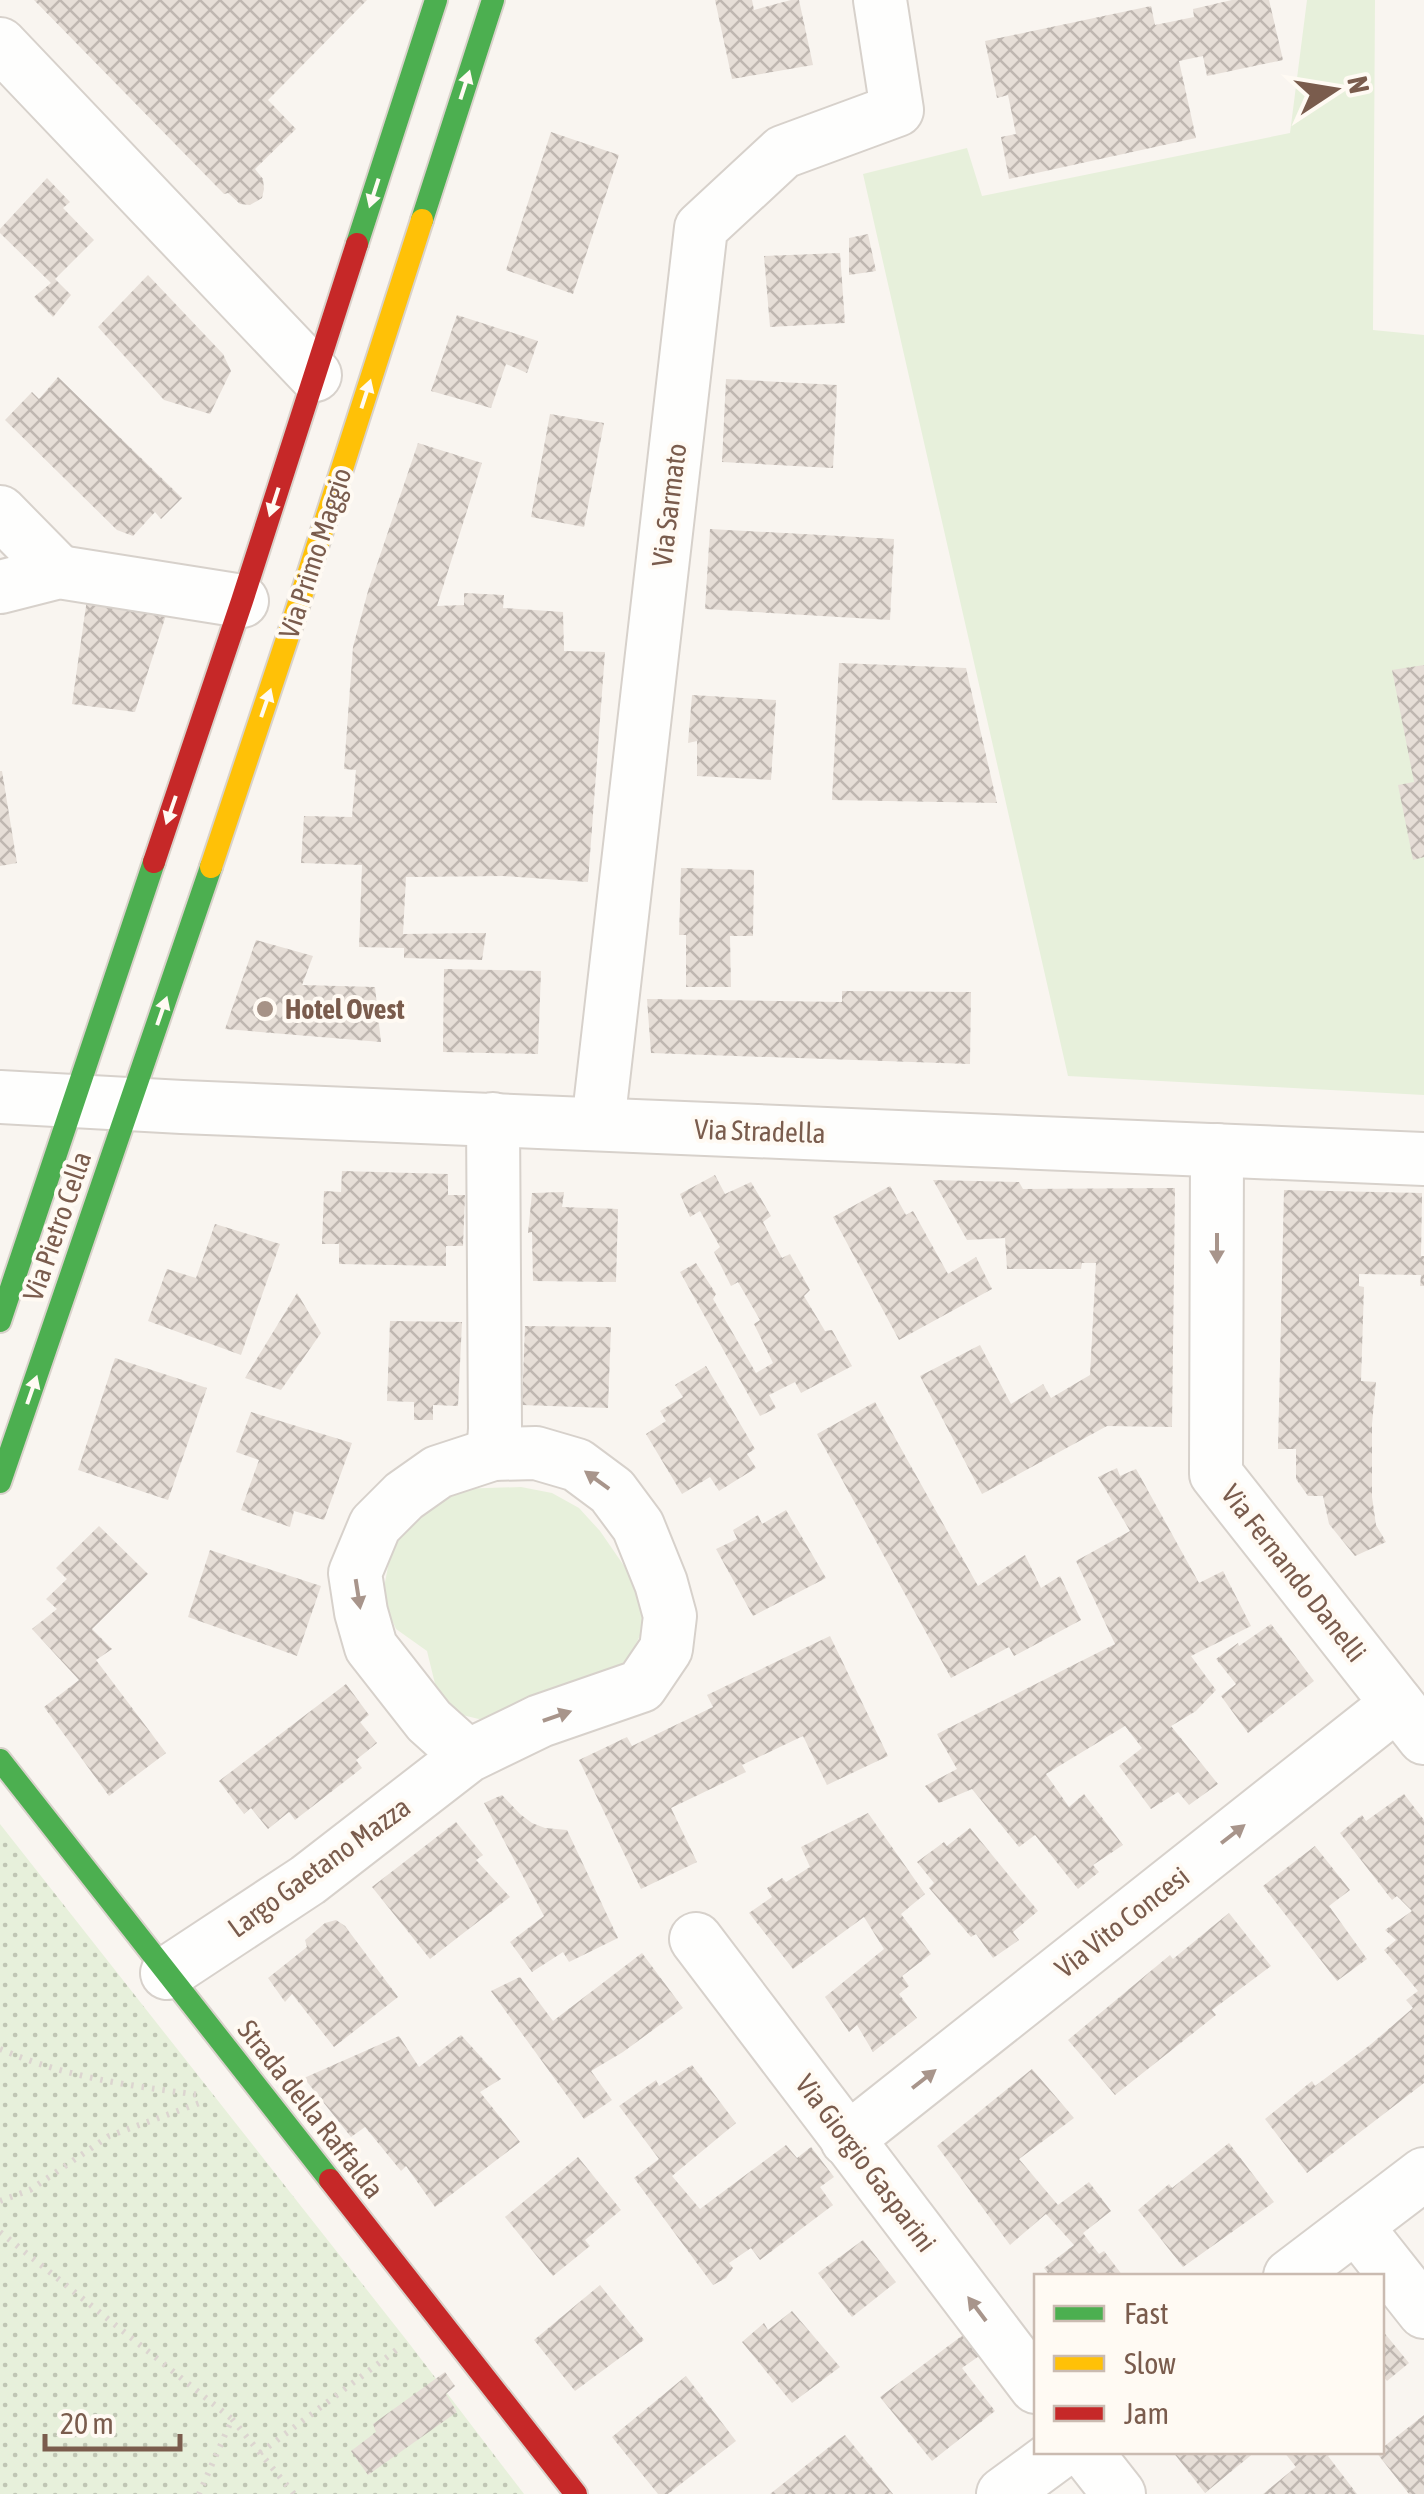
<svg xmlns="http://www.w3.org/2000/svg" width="1424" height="2494" font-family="'Asap Condensed',sans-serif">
  <defs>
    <pattern id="park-dots" width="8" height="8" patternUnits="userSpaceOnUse" patternTransform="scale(2.5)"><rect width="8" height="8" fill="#e7f0db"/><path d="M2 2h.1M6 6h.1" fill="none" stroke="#c0c6b4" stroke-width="1.8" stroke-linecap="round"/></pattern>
    <pattern id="building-cross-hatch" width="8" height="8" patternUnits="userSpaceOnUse" patternTransform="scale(2.5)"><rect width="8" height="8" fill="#e6ded7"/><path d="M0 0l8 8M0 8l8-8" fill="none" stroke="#bfb7b1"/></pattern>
  </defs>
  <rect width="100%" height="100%" fill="#f9f5f0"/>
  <g fill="#e7f0db">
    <polygon points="1307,0 1375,0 1373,330 1424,335 1424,1095 1068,1076 863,174 967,148 982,196 1290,133"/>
    <polygon points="521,1487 552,1493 579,1508 600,1531 640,1589 645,1626 624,1667 483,1720 458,1714 438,1696 427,1651 396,1629 382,1598 391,1551 405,1523 456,1489"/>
  </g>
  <polygon fill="url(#park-dots)" points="0,1824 408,2342 524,2494 0,2494"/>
  <g fill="url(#building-cross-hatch)">
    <polygon points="34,0 367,0 268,100 296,129 255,169 263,179 264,189 262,198 250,205 240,204 228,193 224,194"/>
    <polygon points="715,0 752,0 754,10 791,0 799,0 813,65 732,79"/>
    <polygon points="1232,0 1269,0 1283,60 1207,76 1203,56 1179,61 1196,138 1009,179 1001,137 1016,134 1008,95 997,98 985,41 1151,6 1155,25 1194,17 1193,9"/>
    <polygon points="551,132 619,155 573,294 506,270"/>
    <polygon points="47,178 70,202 63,208 94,240 55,279 71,295 53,317 34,297 51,283 0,233 0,229"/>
    <polygon points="868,234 876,271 849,275 849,238"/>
    <polygon points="840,253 845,323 770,327 764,256"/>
    <polygon points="148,275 223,354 231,371 210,414 164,400 98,327"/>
    <polygon points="457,315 538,341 527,373 506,364 491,408 431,391"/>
    <polygon points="58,377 182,498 161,519 155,512 133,536 117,530 5,420 32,392 39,399"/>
    <polygon points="726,379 837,385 833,468 722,462"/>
    <polygon points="550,414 604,423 584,527 531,517"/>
    <polygon points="418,443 482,463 437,606 464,605 464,593 504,595 503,608 563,612 564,651 605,652 588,882 503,876 406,877 403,934 486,933 482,960 404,958 404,948 359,947 362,865 301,863 304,816 352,817 356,770 344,769 353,647 368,591"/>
    <polygon points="710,529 894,539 890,620 705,609"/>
    <polygon points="87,599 168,609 135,712 72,704"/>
    <polygon points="839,663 966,668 997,803 832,800"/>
    <polygon points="1424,665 1424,857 1413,860 1398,785 1414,782 1392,670"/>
    <polygon points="692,695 776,700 771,780 697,776 697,741 688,743"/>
    <polygon points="0,771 2,771 17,863 0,866"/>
    <polygon points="681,868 754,870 753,936 730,936 731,987 686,987 686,935 679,935"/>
    <polygon points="256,940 313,956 302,985 375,987 381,1042 225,1029"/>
    <polygon points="444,969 541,971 538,1054 443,1052"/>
    <polygon points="842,991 971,992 970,1064 651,1053 647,999 842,1002"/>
    <polygon points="342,1171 448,1174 448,1195 465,1195 463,1246 446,1246 446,1266 339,1264 339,1244 322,1244 324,1191 341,1192"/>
    <polygon points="715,1175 725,1194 751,1182 771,1216 763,1222 782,1258 790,1254 810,1290 804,1296 825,1331 832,1330 852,1366 801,1393 795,1382 769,1395 776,1408 760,1416 680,1272 696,1263 716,1294 713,1299 756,1373 773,1363 754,1324 760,1320 738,1282 731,1286 714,1252 720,1247 700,1211 690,1217 680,1194"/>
    <polygon points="933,1180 1019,1182 1023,1189 1175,1188 1172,1427 1107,1426 982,1494 920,1376 980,1345 1011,1404 1043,1384 1051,1398 1090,1375 1096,1263 1082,1263 1081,1269 1007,1269 1005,1238 967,1240"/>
    <polygon points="890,1186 906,1215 913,1211 948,1274 976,1257 992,1289 899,1340 833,1217"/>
    <polygon points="1284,1190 1422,1193 1421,1256 1424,1256 1424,1286 1420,1286 1421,1275 1359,1274 1359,1286 1364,1287 1361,1381 1376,1382 1372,1424 1372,1497 1376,1525 1386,1542 1355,1556 1329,1524 1323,1496 1308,1496 1296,1479 1296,1449 1278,1449"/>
    <polygon points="564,1192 562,1207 618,1209 616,1282 533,1281 532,1232 528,1233 532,1193"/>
    <polygon points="215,1224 280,1244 241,1355 148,1321 167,1269 196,1278"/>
    <polygon points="297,1293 321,1333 281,1390 245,1378"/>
    <polygon points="390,1321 462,1322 458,1406 433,1405 433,1420 414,1420 414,1402 387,1401"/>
    <polygon points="525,1326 611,1327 608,1408 522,1405"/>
    <polygon points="115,1358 207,1388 168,1500 78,1470"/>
    <polygon points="706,1366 755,1449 747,1454 756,1468 719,1491 710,1477 682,1494 646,1434 666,1421 660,1411 683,1397 675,1385"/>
    <polygon points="875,1402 978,1586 1025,1555 1041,1588 1060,1576 1081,1620 1014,1656 1009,1647 951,1678 817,1434"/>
    <polygon points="251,1412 352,1443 324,1520 294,1511 290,1527 241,1510 259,1460 236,1452"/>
    <polygon points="1117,1468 1120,1476 1136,1469 1199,1583 1223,1571 1251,1626 1191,1656 1216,1690 1196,1711 1171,1726 1218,1784 1189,1805 1178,1792 1151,1809 1119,1766 1142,1748 1125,1726 1046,1774 1069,1807 1084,1794 1123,1845 1093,1865 1099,1872 1078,1889 1035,1835 1019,1847 972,1789 939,1803 925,1786 957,1769 937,1734 1115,1644 1076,1561 1130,1531 1098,1477"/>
    <polygon points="786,1510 826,1578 753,1616 716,1549 737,1539 733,1530 758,1515 762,1524"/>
    <polygon points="99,1526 148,1574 92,1629 112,1649 96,1660 166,1753 109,1796 44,1707 79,1680 32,1629 57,1609 46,1599 67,1579 56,1568"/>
    <polygon points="210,1550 321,1586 297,1656 188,1617"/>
    <polygon points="1271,1624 1314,1681 1248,1733 1221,1696 1236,1684 1216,1659 1238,1643 1239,1646"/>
    <polygon points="830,1636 888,1756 827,1785 803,1736 742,1765 746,1772 671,1808 697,1862 641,1889 579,1760 627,1737 632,1746 713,1707 707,1695"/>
    <polygon points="346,1684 369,1715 360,1722 377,1743 356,1760 362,1768 295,1820 289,1812 268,1829 251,1808 244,1814 219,1781"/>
    <polygon points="1404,1794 1424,1820 1424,2083 1307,2173 1265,2119 1312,2081 1315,2086 1370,2045 1413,2008 1406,2000 1418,1991 1384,1950 1396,1940 1385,1930 1412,1911 1397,1896 1392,1900 1340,1833 1362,1815 1366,1821"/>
    <polygon points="502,1795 520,1814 532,1823 545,1828 567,1830 618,1938 569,1962 563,1952 532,1972 510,1942 544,1916 484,1803"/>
    <polygon points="868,1813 925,1894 901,1914 931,1954 902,1976 909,1986 899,1994 917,2018 873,2052 857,2025 849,2032 825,1997 884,1949 864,1917 793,1969 749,1913 772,1897 767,1888 782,1878 786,1882 810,1867 801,1847"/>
    <polygon points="456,1822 483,1855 476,1860 510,1897 430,1959 372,1887"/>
    <polygon points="970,1828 1038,1911 1013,1932 1019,1940 993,1958 976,1934 971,1937 929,1888 934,1883 917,1862 944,1842 947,1846"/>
    <polygon points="1315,1846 1350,1890 1329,1906 1367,1959 1337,1981 1263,1886"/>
    <polygon points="1229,1913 1271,1966 1212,2010 1216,2015 1115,2095 1068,2040 1170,1955 1173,1959"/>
    <polygon points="336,1920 345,1926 398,1997 334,2047 292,1994 285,2002 268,1978 307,1947 305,1940 325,1923"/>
    <polygon points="642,1953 683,2008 623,2052 591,2071 612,2100 584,2119 491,1991 520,1977 553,2021"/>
    <polygon points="461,2035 501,2079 480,2092 520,2142 435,2207 406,2166 401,2171 365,2127 351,2137 304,2078 399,2036 419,2067"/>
    <polygon points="692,2065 736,2123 672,2176 700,2209 786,2145 797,2158 811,2147 834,2177 820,2187 833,2205 760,2260 751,2248 729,2263 733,2268 726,2278 713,2285 634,2178 659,2159 619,2106 656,2080 659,2086"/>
    <polygon points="1032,2069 1074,2118 1019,2159 1058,2205 1089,2182 1111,2211 1083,2233 1099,2254 1104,2251 1123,2276 1050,2276 1044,2268 1074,2245 1046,2214 1010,2245 937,2146"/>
    <polygon points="1229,2143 1274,2202 1183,2267 1138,2210 1169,2184 1172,2188"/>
    <polygon points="578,2157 621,2210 585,2240 590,2246 553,2276 505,2217"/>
    <polygon points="863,2240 896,2282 852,2317 818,2273"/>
    <polygon points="600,2285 644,2340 575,2391 534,2340"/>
    <polygon points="792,2311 840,2367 792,2403 742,2342 764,2323 768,2330"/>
    <polygon points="1382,2330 1409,2363 1387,2381 1382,2375"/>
    <polygon points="967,2332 982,2354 962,2368 995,2411 932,2461 880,2397"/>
    <polygon points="445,2372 455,2386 446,2394 457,2412 368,2475 351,2451 376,2432 373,2424"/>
    <polygon points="686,2376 736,2441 668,2494 658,2494 612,2437"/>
    <polygon points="1424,2415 1424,2494 1409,2494 1376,2452 1382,2452 1382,2448"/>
    <polygon points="845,2435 893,2494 770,2494 838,2440"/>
    <polygon points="1173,2452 1255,2452 1205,2493"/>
    <polygon points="1284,2452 1334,2452 1328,2456 1357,2494 1263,2494 1296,2467"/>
  </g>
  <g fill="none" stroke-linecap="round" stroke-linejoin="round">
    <defs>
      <g id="street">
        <polyline points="0,44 315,375"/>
        <polyline points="0,512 59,572"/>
        <polyline points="0,587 59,572 242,601"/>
        <polyline points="0,1097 182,1107 1424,1159"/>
        <polyline points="598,1124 701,228 783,152 897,110 880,0"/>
        <polyline points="1217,1150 1216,1474 1424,1738"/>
        <polyline points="493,1454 495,1429 493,1119"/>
        <polyline points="696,1939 1036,2387"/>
        <polyline points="167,1973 308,1880 468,1756 540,1721 641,1686 666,1649 670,1616 661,1583 638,1526 612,1491 577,1465 536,1453 493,1454 438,1472 404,1496 375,1525 355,1573 361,1612 371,1647 429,1721 468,1756"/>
        <polyline points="847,2140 1397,1704"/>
        <polyline points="1356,2226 1424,2312"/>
        <polyline points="1290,2276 1424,2174"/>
        <polyline points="1086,2452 1119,2494"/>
        <polyline points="1003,2494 1060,2452"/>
      </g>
      <g id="fast">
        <polyline points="422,220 493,0"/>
        <polyline points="357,244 436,0"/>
        <polyline points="0,1321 154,862"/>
        <polyline points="0,1482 211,867"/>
        <polyline points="0,1760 330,2180"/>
      </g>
      <polyline id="slow" points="211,867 296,612 422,220"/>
      <g id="jam">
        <polyline points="154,862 242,601 357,244"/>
        <polyline points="330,2180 576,2494"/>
      </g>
    </defs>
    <use href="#street" stroke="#d7d1cb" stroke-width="56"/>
    <use href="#fast" stroke="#d9d2cb" stroke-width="26"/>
    <use href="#slow" stroke="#d9d2cb" stroke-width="26"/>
    <use href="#jam" stroke="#d9d2cb" stroke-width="26"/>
    <g stroke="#dcd5d0" stroke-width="6" stroke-dasharray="2.5 8" stroke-linecap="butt">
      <path d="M0,2049C68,2078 127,2085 199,2095"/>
      <polyline points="0,2201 30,2190 109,2136 205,2101"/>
      <polyline points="0,2232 232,2419 199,2494"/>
      <polyline points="232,2419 294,2494"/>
      <polyline points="260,2453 399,2348"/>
    </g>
    <use href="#street" stroke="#fefefd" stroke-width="52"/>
    <use href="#fast" stroke="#4caf50" stroke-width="22"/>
    <use href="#slow" stroke="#ffc107" stroke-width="22"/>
    <use href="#jam" stroke="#c62828" stroke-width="22"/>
  </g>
  <defs><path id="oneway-solid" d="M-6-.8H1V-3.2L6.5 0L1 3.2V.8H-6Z" transform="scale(2.5)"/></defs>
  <g fill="#fffaf3">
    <use href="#oneway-solid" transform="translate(465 85) rotate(-72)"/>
    <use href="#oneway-solid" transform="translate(374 193) rotate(108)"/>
    <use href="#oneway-solid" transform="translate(366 394) rotate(-72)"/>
    <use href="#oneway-solid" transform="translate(274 502) rotate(108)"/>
    <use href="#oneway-solid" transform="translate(266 703) rotate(-71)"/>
    <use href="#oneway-solid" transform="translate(171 810) rotate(109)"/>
    <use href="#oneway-solid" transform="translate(162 1011) rotate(-71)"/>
    <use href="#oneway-solid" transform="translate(32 1390) rotate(-71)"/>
  </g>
  <g fill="#a8958b">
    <use href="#oneway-solid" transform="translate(1217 1248) rotate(90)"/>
    <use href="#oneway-solid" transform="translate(597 1480) rotate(-144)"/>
    <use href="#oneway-solid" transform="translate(358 1594) rotate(81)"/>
    <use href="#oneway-solid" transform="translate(557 1716) rotate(-19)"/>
    <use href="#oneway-solid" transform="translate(1233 1834) rotate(-38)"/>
    <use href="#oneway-solid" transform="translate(924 2079) rotate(-38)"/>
    <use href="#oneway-solid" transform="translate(977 2309) rotate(-127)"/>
  </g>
  <circle fill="#a69286" stroke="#fffaf3" stroke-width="4" cx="265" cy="1009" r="10"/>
  <g text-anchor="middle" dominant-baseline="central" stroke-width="8" stroke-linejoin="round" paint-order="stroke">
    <g font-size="28" fill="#7a5c4d" stroke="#fffaf3">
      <text transform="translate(669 505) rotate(-83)">Via Sarmato</text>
      <text transform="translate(315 553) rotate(-72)">Via Primo Maggio</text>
      <text transform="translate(760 1131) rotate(2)">Via Stradella</text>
      <text transform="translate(57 1226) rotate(-71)">Via Pietro Cella</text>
      <text transform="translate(1294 1573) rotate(52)">Via Fernando Danelli</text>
      <text transform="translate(319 1867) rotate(-36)">Largo Gaetano Mazza</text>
      <text transform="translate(1122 1922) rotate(-38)">Via Vito Concesi</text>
      <text transform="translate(311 2109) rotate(52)">Strada della Raffalda</text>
      <text transform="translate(866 2163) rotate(53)">Via Giorgio Gasparini</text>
    </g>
    <g font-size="28" font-weight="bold" fill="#7a5c4d" stroke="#fffaf3" text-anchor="start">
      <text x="285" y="1009">Hotel Ovest</text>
    </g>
  </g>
  <rect x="1034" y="2274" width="350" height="180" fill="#fffaf3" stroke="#cabbb1" stroke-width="2.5"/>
  <rect x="1054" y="2306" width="50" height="15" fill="#4caf50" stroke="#cabbb1" stroke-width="2.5"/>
  <text x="1124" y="2324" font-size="30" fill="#7a5c4d">Fast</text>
  <rect x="1054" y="2356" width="50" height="15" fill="#ffc107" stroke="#cabbb1" stroke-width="2.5"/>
  <text x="1124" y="2374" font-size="30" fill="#7a5c4d">Slow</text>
  <rect x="1054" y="2406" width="50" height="15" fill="#c62828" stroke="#cabbb1" stroke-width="2.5"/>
  <text x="1124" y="2424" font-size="30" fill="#7a5c4d">Jam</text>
  <g transform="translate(1334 90) rotate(78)" stroke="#fffaf3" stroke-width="8" paint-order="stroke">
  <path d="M0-8L18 38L0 25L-18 38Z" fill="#7a5c4d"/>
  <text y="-15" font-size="28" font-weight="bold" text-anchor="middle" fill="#7a5c4d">N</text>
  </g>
  <path d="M45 2434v15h135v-15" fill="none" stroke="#7a5c4d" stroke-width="5"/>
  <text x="60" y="2434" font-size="30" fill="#7a5c4d" stroke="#fffaf3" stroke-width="8" paint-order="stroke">20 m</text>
</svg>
